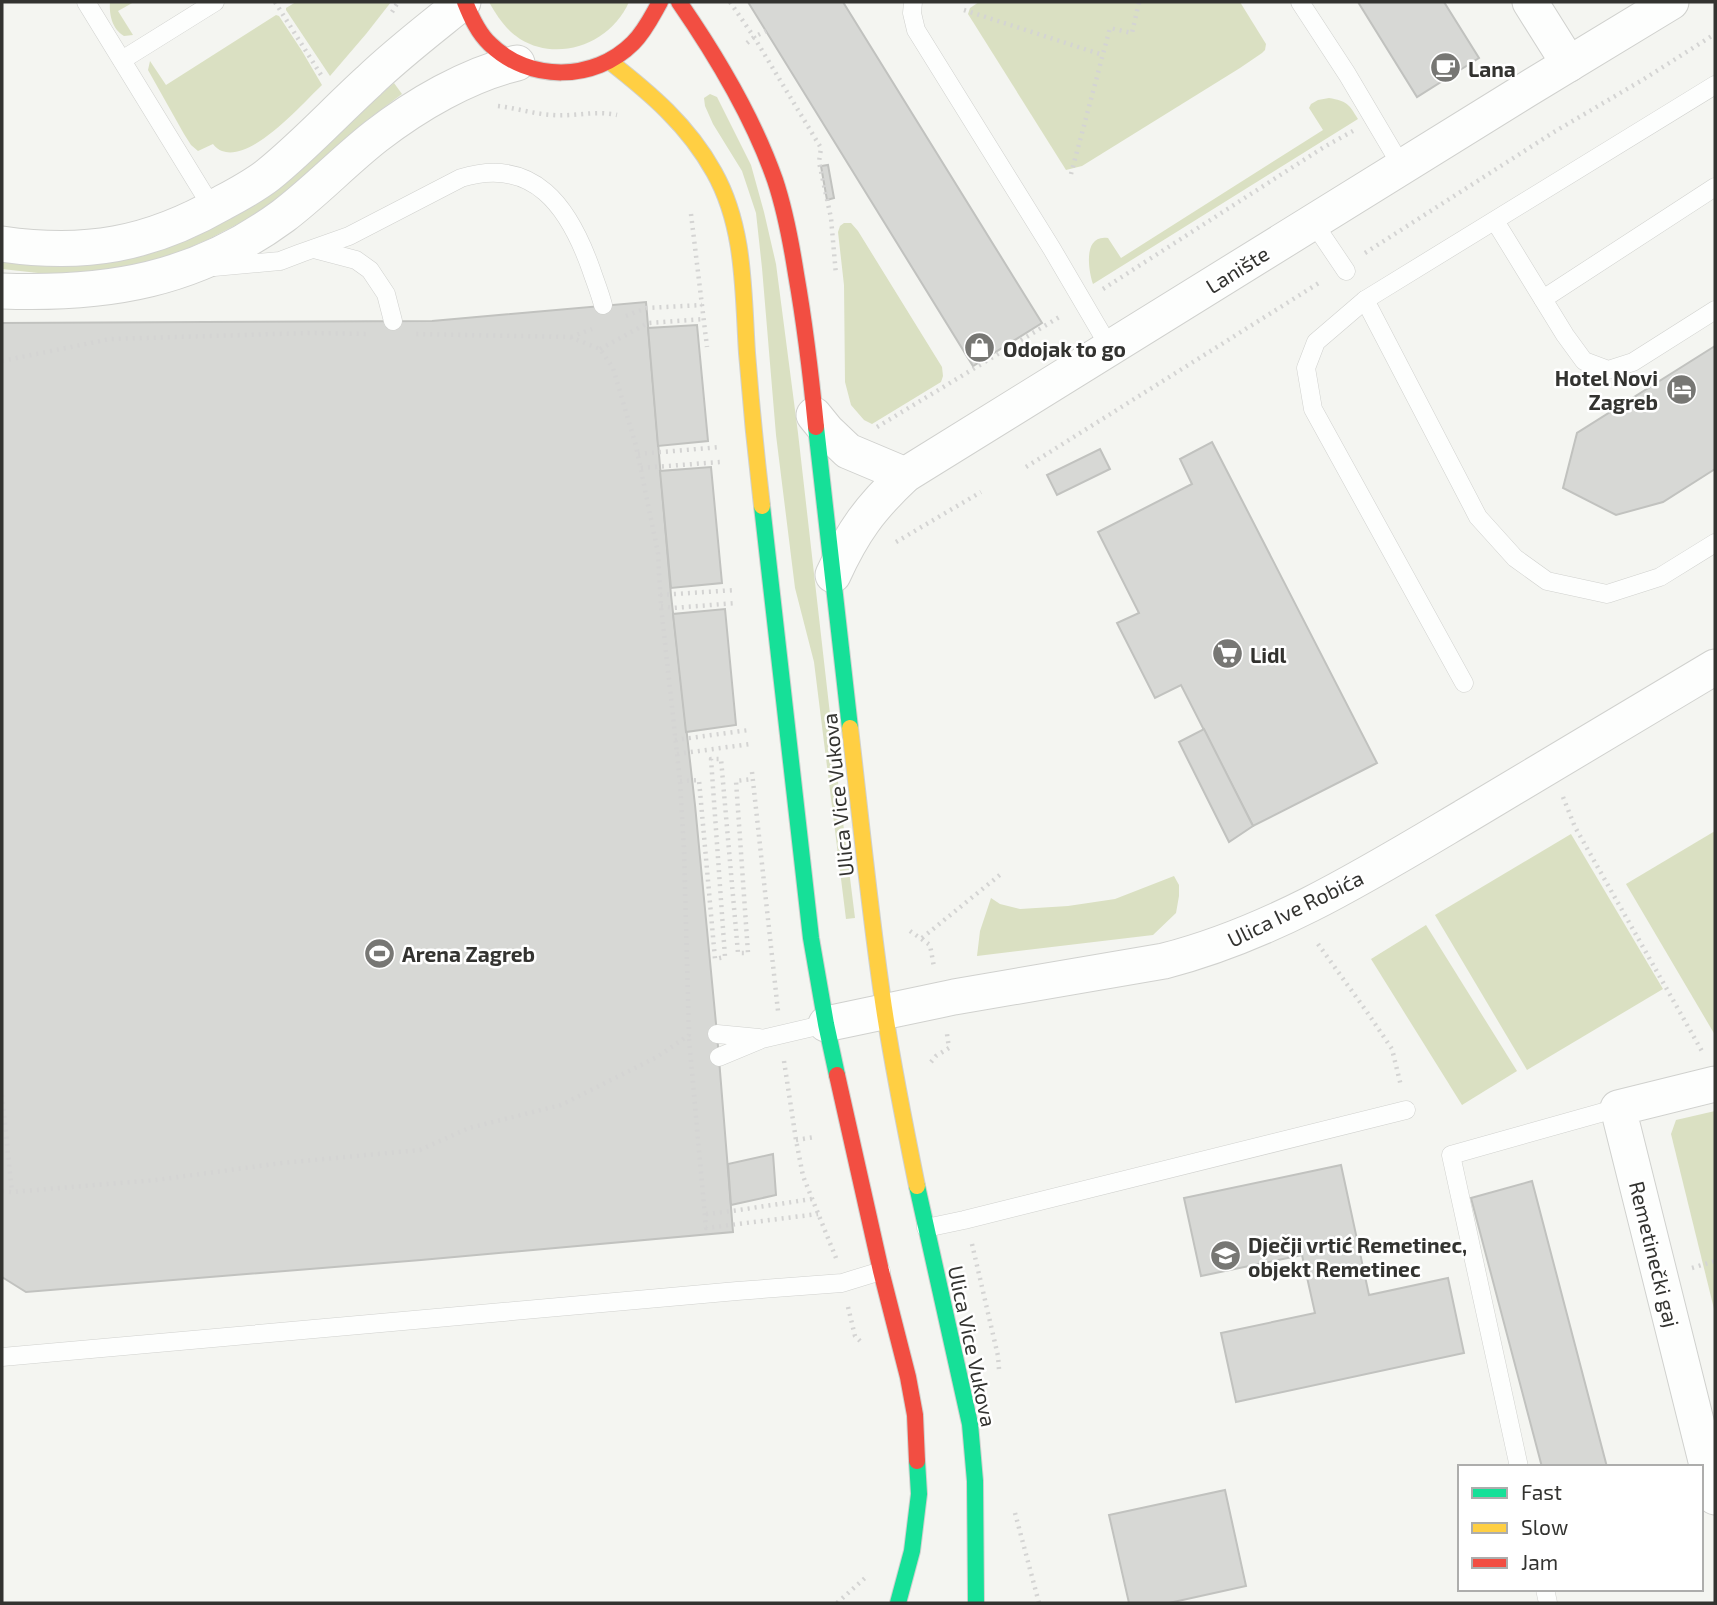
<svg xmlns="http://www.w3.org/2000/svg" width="1717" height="1605" font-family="'Exo 2',sans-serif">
  <rect width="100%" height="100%" fill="#f4f5f1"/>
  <g fill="#dae0c2">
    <path d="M110,2H134L118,11L133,35L124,36C112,29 109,14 110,2Z"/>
    <polygon points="296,2 391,2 366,34 330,76 286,10 286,8"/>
    <path d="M489,2H629C611,43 559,63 520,39C505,29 497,16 489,2Z"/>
    <polygon points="979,2 1240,2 1266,44 1265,50 1262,53 1240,68 1082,166 1066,170 968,14 970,8"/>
    <path d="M276,15L279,16L302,51L322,85C302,104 252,162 222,151C219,150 215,147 213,144L198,151L191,145L184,134L148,70L150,61L166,85Z"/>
    <polygon points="394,83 402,94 366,121 310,172 268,205 251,217 209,239 184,250 137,266 66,275 38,273 2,269 2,259 163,249 195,237 252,206"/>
    <polygon points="710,94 717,97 751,165 764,212 776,264 798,433 835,758 855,918 846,919 814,662 795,588 776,435 762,268 756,213 742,171 713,124 705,106 704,98"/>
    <path d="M1329,98C1347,101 1349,104 1358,119L1093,284C1088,269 1083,234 1108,238L1121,258L1323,130L1309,108L1311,104L1318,100Z"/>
    <polygon points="844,223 851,223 858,231 942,367 943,376 941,382 872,424 864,420 851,405 845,382 844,285 838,232 840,226"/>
    <polygon points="1715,831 1715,1035 1626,884"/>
    <polygon points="1571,834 1663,989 1527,1070 1435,915"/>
    <polygon points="1174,876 1179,885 1179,896 1176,913 1153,935 977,956 980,931 991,898 1000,904 1020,909 1068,906 1115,899"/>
    <polygon points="1426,925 1517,1071 1462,1105 1371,959"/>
    <polygon points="1715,1111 1715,1313 1671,1134 1676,1120"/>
  </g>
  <g fill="#d7d8d5" stroke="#c1c2bf" stroke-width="2">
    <polygon points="748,2 843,2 1042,323 973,366"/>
    <polygon points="1358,2 1444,2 1479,58 1417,97"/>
    <polygon points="828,165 834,198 827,200 821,166"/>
    <polygon points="646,302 671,595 695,805 717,1034 733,1232 421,1260 26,1292 2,1277 2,323 432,321"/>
    <polygon points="697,325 708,441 658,446 648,328"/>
    <polygon points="1715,346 1715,469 1663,502 1616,515 1563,488 1577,433"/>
    <polygon points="1212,442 1377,763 1253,826 1181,685 1155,698 1117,623 1139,613 1098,532 1192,484 1180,459"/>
    <polygon points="1100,449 1110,469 1057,495 1047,475"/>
    <polygon points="711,467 722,583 671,588 660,471"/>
    <polygon points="725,609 736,725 686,732 673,614"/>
    <polygon points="1204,729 1253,826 1229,842 1179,742"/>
    <polygon points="773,1154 776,1195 731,1205 728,1164"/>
    <polygon points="1341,1165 1369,1295 1448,1278 1464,1353 1236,1402 1221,1333 1315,1313 1302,1255 1201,1276 1184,1198"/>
    <polygon points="1532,1181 1607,1467 1542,1467 1471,1198"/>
    <polygon points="1225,1490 1246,1586 1169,1603 1129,1603 1109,1515"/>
  </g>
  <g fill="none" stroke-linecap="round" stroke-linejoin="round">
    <defs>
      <g id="lane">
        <polyline points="86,2 213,209"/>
        <polyline points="913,2 912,13 916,30 1052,249 1110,348"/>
        <polyline points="1300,2 1347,74 1402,167"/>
        <polyline points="122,60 215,2"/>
        <polyline points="1495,221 1565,335 1584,361 1608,370 1633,362 1715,310"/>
        <polyline points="1313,222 1346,271"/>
        <polyline points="314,249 356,260 370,270 386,294 393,321"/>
        <path d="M214,267L280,261L301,253L349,236L461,178C534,156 569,207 591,269C595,281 600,293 603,305"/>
        <polyline points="1543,299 1715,187"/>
        <polyline points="1365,300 1478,517 1515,558 1547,581 1607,594 1660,577 1715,543"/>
        <polyline points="1464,683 1313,409 1306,368 1316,342 1365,300 1715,85"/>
        <polyline points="717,1034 759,1038"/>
        <polyline points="719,1057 762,1039 826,1024"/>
        <polyline points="926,1228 964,1220 1406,1110"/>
        <polyline points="2,1357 737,1291 842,1283 881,1271"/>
        <polyline points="1519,1467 1451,1155 1618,1108"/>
        <polyline points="1545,1589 1548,1603"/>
      </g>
      <g id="street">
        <polyline points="1530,2 1569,64"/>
        <path d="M2,244C85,256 149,245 222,203C237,195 254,186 268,175C304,146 335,112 369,81C398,53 431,28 463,2"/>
        <path d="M2,291C108,295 196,280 283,216C316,191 344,161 376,136C416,105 467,75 517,63"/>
        <polyline points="814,415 827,431 848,451 905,475"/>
        <path d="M833,575C853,531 870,508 905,475L1526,90L1671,2"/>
        <path d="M826,1024L954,997L1164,961C1273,933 1368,874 1464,817C1548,767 1632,717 1715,667"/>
        <polyline points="1715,1084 1618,1108 1715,1497"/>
      </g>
      <g id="fast">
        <polyline points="816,427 850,728"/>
        <polyline points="762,506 811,938 826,1024 837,1075"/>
        <polyline points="917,1186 970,1424 975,1481 976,1603"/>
        <polyline points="898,1603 912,1551 919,1494 917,1461"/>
      </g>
      <g id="slow">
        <path d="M609,61C650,93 688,125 714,172C745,227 743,291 747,353C751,404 756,455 762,506"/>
        <path d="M850,728C861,821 870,915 884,1008C893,1068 905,1127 917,1186"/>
      </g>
      <g id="jam">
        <path d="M465,2C471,17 478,33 490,44C529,82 594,82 633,43C645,31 652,16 660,2"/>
        <path d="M679,2C717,57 753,117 775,180C785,210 791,242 796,274C805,325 811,376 816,427"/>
        <polyline points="837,1075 881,1271 908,1377 915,1415 917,1461"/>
      </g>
    </defs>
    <use href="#lane" stroke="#d0d1ce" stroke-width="19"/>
    <use href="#street" stroke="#d0d1ce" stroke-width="37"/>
    <use href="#fast" stroke="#d0d1ce" stroke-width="18"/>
    <use href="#slow" stroke="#d0d1ce" stroke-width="18"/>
    <use href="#jam" stroke="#d0d1ce" stroke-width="18"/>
    <g stroke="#d4d4d3" stroke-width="4.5" stroke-dasharray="2 5" stroke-linecap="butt">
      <polyline points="275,2 323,78"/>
      <polyline points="730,2 754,37 821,148 819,162 831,218 836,275"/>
      <polyline points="964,10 1103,55"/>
      <polyline points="392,12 398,2"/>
      <polyline points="747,43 754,37 766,31"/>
      <path d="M498,106C516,108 534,114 552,115C574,117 595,110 617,115"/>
      <polyline points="1071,174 1110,28 1132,33 1139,2"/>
      <polyline points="691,214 707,347"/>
      <polyline points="1365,253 1554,132 1644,79 1715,34"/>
      <polyline points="1103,289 1324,147 1353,131"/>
      <polyline points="626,316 646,308 702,305"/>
      <polyline points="571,337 592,329"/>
      <polyline points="600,349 648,323 704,319"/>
      <polyline points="2,361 110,339 310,333 370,334"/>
      <polyline points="877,427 1061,316"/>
      <polyline points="638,454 721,447"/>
      <polyline points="1026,467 1322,281"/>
      <polyline points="641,468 720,462"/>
      <polyline points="896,542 981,492"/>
      <polyline points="660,595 736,590"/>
      <polyline points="661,606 673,608 736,603"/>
      <polyline points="675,740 749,730"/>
      <polyline points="677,754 750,744"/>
      <polyline points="752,772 778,1011"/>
      <polyline points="680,781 699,780 715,959 725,957 711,759 721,759 738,953 748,953 736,781 753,779"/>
      <polyline points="1563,797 1575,827 1703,1053"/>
      <polyline points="910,931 930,945 934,967"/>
      <polyline points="922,938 1001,874"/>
      <polyline points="1318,944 1367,1012 1392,1049 1401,1086"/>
      <polyline points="689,1039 706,1228 818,1214"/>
      <polyline points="784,1061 796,1140 803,1176 836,1258"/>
      <polyline points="931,1062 936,1056 949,1048 947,1034"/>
      <polyline points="2,1095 12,1192"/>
      <polyline points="796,1140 815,1137"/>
      <polyline points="2,1191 12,1192 156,1180 282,1163 420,1150 469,1128 561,1105 657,1057 689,1035 684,850 680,781 661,606 658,553 636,446 613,368 600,349 570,337 413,334"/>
      <polyline points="706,1214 732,1211 812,1199"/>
      <polyline points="972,1244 998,1356 999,1369"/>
      <polyline points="1692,1268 1715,1261"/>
      <polyline points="848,1307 855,1336 860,1341"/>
      <polyline points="1015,1513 1039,1603"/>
      <polyline points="837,1603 865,1578"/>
    </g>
    <use href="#lane" stroke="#fdfefd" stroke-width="18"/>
    <use href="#street" stroke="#fdfefd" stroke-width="35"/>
    <use href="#fast" stroke="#16e098" stroke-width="16"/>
    <use href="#slow" stroke="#ffcf43" stroke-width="16"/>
    <use href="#jam" stroke="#f24e42" stroke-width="16"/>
  </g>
  <defs>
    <symbol id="cafe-disc" viewBox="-11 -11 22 22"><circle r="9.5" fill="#777774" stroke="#fff"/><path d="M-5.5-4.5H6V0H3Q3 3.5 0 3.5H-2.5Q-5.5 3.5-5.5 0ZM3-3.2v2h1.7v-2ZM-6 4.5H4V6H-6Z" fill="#fff"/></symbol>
    <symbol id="shop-disc" viewBox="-11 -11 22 22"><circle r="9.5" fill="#777774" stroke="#fff"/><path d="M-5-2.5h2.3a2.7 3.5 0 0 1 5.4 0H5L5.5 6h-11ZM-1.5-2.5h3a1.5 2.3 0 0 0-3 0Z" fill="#fff"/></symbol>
    <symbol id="hotel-disc" viewBox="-11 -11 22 22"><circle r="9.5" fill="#777774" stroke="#fff"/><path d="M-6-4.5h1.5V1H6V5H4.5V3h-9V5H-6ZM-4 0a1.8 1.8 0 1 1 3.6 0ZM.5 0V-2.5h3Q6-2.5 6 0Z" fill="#fff"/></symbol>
    <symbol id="supermarket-disc" viewBox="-11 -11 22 22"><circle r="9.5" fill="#777774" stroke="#fff"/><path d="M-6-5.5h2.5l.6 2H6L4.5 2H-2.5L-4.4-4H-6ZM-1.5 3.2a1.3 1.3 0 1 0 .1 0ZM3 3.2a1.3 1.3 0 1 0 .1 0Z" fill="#fff"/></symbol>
    <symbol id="stadium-disc" viewBox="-11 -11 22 22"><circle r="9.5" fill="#777774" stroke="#fff"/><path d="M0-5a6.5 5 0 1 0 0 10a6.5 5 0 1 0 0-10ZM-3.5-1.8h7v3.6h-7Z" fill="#fff"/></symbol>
    <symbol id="school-disc" viewBox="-11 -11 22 22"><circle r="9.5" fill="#777774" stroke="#fff"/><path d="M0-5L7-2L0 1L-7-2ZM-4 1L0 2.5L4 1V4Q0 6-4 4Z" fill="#fff"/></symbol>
  </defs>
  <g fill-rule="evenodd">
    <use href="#cafe-disc" x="1428" y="50" width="35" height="35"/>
    <use href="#shop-disc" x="962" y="330" width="35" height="35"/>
    <use href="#hotel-disc" x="1664" y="372" width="35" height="35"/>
    <use href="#supermarket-disc" x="1210" y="636" width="35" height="35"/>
    <use href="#stadium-disc" x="362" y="936" width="35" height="35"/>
    <use href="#school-disc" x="1208" y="1238" width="35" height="35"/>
  </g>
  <g text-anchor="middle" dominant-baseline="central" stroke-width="5" stroke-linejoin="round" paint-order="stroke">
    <g font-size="21" font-weight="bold" fill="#333330" stroke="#fff" text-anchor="start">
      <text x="1468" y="68">Lana</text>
      <text x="1003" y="348">Odojak to go</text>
      <text x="1658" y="377" text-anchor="end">Hotel Novi<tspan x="1658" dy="24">Zagreb</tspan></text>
      <text x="1250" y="654">Lidl</text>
      <text x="402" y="953">Arena Zagreb</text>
      <text x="1248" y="1244">Dječji vrtić Remetinec,<tspan x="1248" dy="24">objekt Remetinec</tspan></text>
    </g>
    <g font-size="21" fill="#333330" stroke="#fff">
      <text transform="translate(1237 269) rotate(-32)">Lanište</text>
      <text transform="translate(837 795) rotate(-96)">Ulica Vice Vukova</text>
      <text transform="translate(1295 908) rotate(-26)">Ulica Ive Robića</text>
      <text transform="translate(1655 1254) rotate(76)">Remetinečki gaj</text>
      <text transform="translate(973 1346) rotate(78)">Ulica Vice Vukova</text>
    </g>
  </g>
  <rect width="1717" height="1605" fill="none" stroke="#333330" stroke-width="7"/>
  <rect x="1458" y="1465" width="245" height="126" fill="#ffffff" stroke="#adadac" stroke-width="2"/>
  <rect x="1472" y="1488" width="35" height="10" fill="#16e098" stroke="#adadac" stroke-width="2"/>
  <text x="1521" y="1500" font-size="21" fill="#333330">Fast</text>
  <rect x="1472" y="1523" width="35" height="10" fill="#ffcf43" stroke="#adadac" stroke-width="2"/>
  <text x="1521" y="1535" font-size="21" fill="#333330">Slow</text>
  <rect x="1472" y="1558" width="35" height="10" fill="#f24e42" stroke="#adadac" stroke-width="2"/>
  <text x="1521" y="1570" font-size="21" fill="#333330">Jam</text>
</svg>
